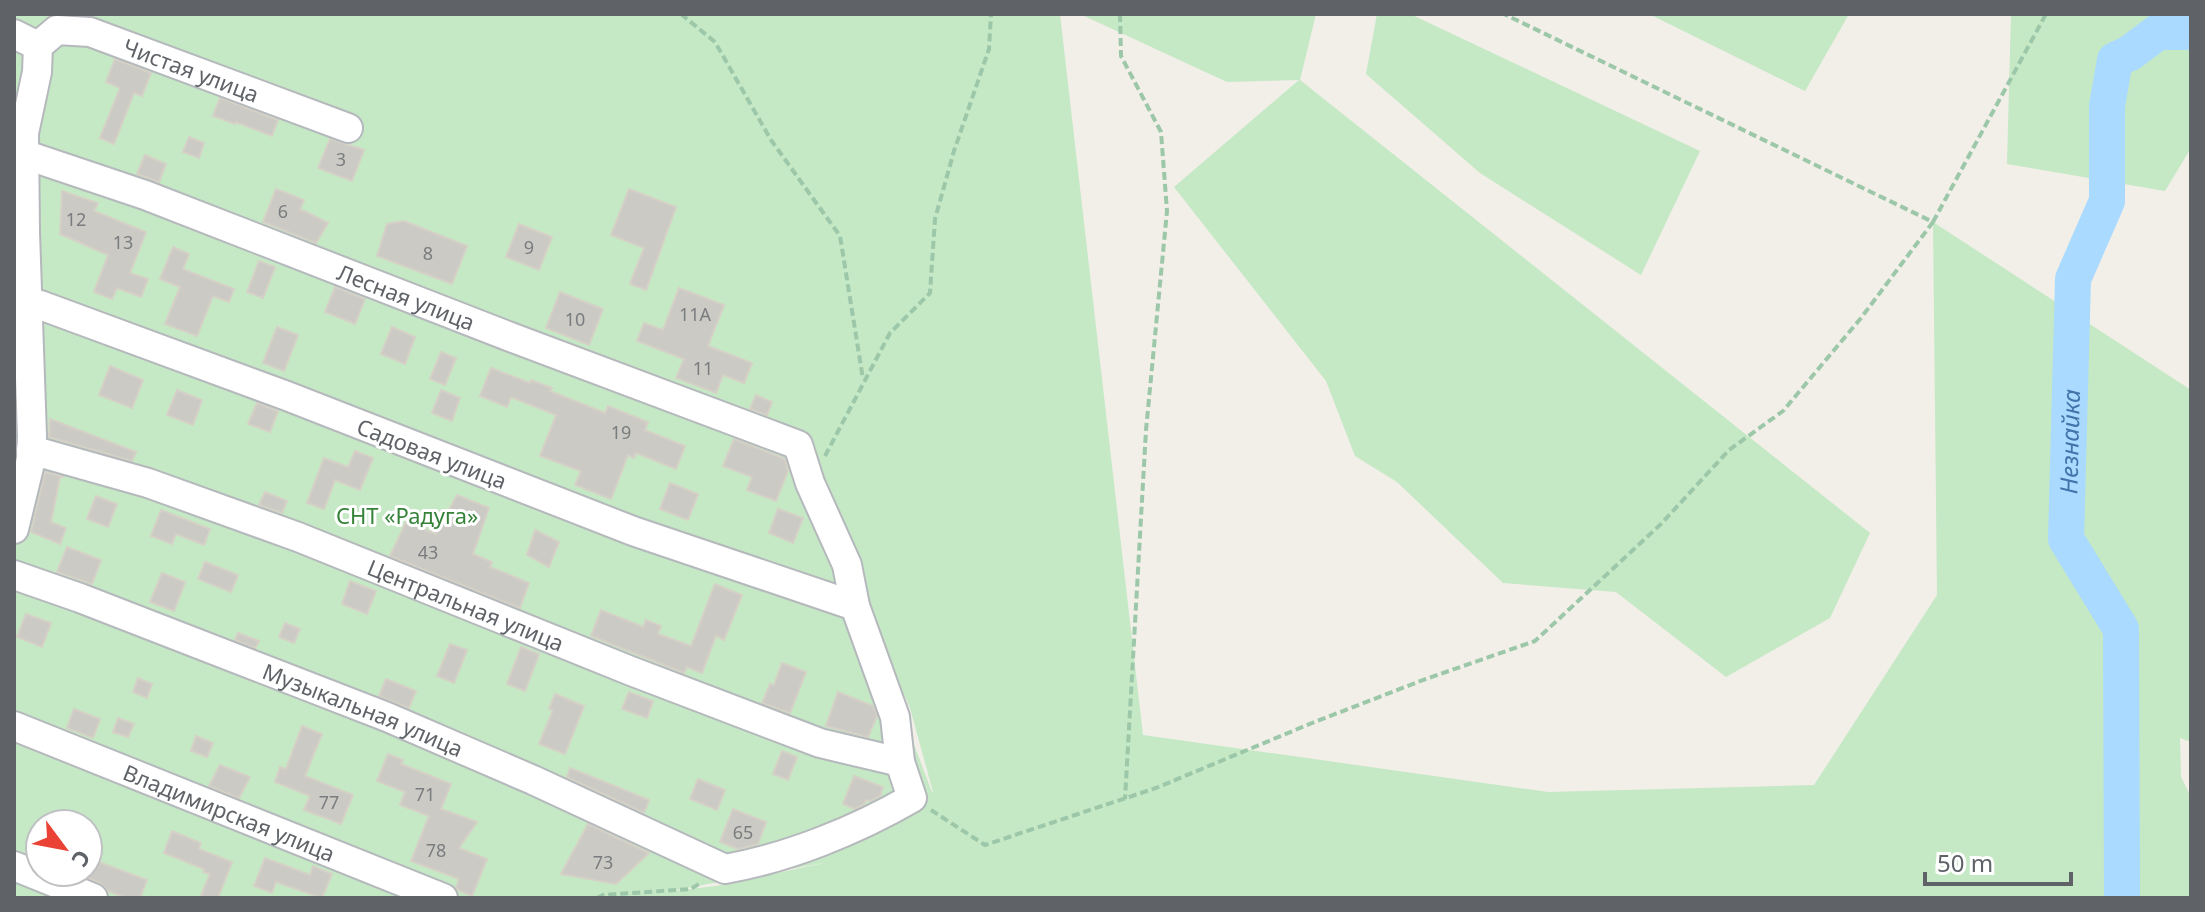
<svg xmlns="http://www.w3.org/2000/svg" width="2205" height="912" font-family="'Noto Sans',sans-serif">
  <rect width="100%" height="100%" fill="#f1efe8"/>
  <g fill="#c5e8c5" fill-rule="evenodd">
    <path d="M14,14H1060L1143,735L1548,792L1814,785L1937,595L1933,222L2191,390V742L2180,738L2181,777L2191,797V898H14ZM846,565L910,708L933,792H932ZM40,824H88V872H40ZM824,863L716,886L665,892L823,863Z"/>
    <polygon points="1080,14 1316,14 1300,80 1870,533 1830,618 1726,677 1616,592 1503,583 1397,482 1355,456 1326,381 1174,187 1299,80 1227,82"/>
    <polygon points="1377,14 1410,14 1700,151 1641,275 1480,173 1366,74"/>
    <polygon points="1649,14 1849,14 1805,91"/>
    <polygon points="2011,14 2191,14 2191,148 2165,191 2007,164"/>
  </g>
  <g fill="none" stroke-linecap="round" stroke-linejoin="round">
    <path stroke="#aadaff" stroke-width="36" id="s1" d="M2122,898L2121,629L2066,539L2073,279L2107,201V106L2115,60L2130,53L2158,32H2191"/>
  </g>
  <g fill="#cccac5" stroke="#d6d1c6" stroke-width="2">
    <polygon points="115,59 151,73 142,96 134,93 114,144 100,138 120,88 106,82"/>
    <polygon points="220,98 278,120 272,136 236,122 235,124 213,116"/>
    <polygon points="189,137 204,143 199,158 183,152"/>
    <polygon points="330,139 364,150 352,181 318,168"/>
    <polygon points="145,155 166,164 159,182 137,174"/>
    <polygon points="276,189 304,200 300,209 328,223 316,243 263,222"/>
    <polygon points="629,189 676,207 646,290 630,284 644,248 611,235"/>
    <polygon points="62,191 98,203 94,211 146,232 130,273 148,279 141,297 117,288 112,299 94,292 108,255 60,234"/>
    <polygon points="404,221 467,246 452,284 377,256 387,224"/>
    <polygon points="519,224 552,237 539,270 506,257"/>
    <polygon points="173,247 189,254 183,269 234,289 229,302 213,296 197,336 165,324 180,287 160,279"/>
    <polygon points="259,261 275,267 263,298 247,292"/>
    <polygon points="335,287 365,299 355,324 325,312"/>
    <polygon points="679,288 724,305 708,346 752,363 744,383 723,375 716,393 676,378 684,359 637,341 644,323 663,330"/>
    <polygon points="560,292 603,309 589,345 546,328"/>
    <polygon points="277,327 298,335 284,371 263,363"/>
    <polygon points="392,327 415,337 405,364 381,354"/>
    <polygon points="441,352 456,358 445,385 430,379"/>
    <polygon points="110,366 143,380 132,408 99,395"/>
    <polygon points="491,368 530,383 531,380 552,388 550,391 605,413 608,406 648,422 645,430 685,446 676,469 636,453 634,458 628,455 611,499 575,485 581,471 540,456 556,415 511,397 507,407 480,396"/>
    <polygon points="177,390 202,400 193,425 167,415"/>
    <polygon points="441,390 460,398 452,421 432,413"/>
    <polygon points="756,395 772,402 767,415 750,409"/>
    <polygon points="257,403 278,411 270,432 248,424"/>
    <polygon points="50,419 136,452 132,461 49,437"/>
    <polygon points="734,439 785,459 788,471 776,501 747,490 752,477 723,466"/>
    <polygon points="355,451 373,458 360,490 335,480 324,509 307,503 324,458 348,467"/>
    <polygon points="45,472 64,477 60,477 51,522 66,528 60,544 31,532"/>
    <polygon points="670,483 698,494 688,520 660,509"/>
    <polygon points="265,492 287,501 282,513 259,505"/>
    <polygon points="457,495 489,508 473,554 492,562 490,567 529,583 520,608 390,556 406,522 436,534"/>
    <polygon points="96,496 117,504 108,527 87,519"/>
    <polygon points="778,509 803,518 793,543 769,533"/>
    <polygon points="161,510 210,529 204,545 176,534 172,544 151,536"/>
    <polygon points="535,530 559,542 549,567 527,555"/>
    <polygon points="67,547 101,560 92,584 57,572"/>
    <polygon points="205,562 238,575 231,592 198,579"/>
    <polygon points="162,573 185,582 174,611 150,602"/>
    <polygon points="350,581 376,591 367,614 342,604"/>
    <polygon points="715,584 742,595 724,640 716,636 702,673 687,667 684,673 591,636 601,610 643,627 646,620 661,626 658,634 691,646"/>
    <polygon points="26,614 51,623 42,647 17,637"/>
    <polygon points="285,623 300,629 294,643 279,637"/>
    <polygon points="238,633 259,641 255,648 235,640"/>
    <polygon points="450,644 467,650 454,683 437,676"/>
    <polygon points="521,647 539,654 525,691 507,684"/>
    <polygon points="782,663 806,672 790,713 762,703 770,684 774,685"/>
    <polygon points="138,678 152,684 147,698 133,692"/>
    <polygon points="386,679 416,691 409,708 379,696"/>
    <polygon points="629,692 653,701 647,718 622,709"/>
    <polygon points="838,692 873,706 877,716 868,737 826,726"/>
    <polygon points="555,694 584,706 565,754 539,744 553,710 549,709"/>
    <polygon points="74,709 100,719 93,738 67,728"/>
    <polygon points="118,718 134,724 128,737 113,732"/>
    <polygon points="302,726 322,734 305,776 353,795 341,824 304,810 310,796 275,782 280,767 286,769"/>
    <polygon points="196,736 213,743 207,757 191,751"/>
    <polygon points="782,751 797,757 788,780 773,774"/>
    <polygon points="388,754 403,760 401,764 451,784 441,809 477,822 459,848 487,859 472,896 458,890 456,887 459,879 411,861 429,816 400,805 405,792 377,781"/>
    <polygon points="220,765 250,777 239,798 209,786"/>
    <polygon points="570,768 649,800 644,813 567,777"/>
    <polygon points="854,776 883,787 880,796 870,801 866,800 864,804 855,809 843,804"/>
    <polygon points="698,779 725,790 717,810 690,799"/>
    <polygon points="733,809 766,822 758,844 738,849 720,842"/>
    <polygon points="588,824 649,853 616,884 561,874"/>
    <polygon points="172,831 201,843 199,849 232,862 218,898 200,898 210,874 203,872 204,869 164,853"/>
    <polygon points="88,858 147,880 140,898 126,898 108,891 100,883 88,878"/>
    <polygon points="265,858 310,875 313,866 332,874 322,898 276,882 272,893 254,886"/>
  </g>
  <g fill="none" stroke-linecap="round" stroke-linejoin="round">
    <defs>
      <g id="minor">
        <polyline points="14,34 38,46 37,72 24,133 25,232 32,436 31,459 14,529"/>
        <path id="s2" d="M38,46L57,30L90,32L348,128"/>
        <path id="s3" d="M26,155L145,195L513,338L798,445L810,483L847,565L855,606"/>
        <path id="s4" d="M31,450L148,483L298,537L631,671L820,743L900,762"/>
        <path id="s5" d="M14,575L80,598L387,717L533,780L725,869C788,858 857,830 912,798L900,762L895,717L855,606L633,531L287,396L40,305L29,302"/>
        <path id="s6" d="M14,726L443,898"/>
        <polyline points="14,866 93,898"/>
      </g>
    </defs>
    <use href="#minor" stroke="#b5b8bc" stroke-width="32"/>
    <g stroke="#9cc7a9" stroke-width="4" stroke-dasharray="8 4" stroke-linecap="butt">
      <polyline points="681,14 715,42 771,140 840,236 863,379"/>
      <polyline points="1120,14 1121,56 1161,132 1167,211 1146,430 1125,799"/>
      <polyline points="1933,222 2046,14"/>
      <polyline points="825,456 890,333 930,293 935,219 954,151 989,49 991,14"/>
      <polyline points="931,810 985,845 1156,788 1312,723 1423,680 1535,641 1661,524 1729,450 1783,411 1861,318 1933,222 1504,14"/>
      <polyline points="597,898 603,895 691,889 702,882"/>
    </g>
    <use href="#minor" stroke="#fff" stroke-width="28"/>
  </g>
  <g text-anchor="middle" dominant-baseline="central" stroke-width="6" stroke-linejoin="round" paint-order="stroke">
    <g font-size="18" fill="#7a7d7f">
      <text x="341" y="159">3</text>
      <text x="283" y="211">6</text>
      <text x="76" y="219">12</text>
      <text x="123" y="242">13</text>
      <text x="529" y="247">9</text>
      <text x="428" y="253">8</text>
      <text x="695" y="314">11А</text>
      <text x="575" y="319">10</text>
      <text x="703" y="368">11</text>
      <text x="621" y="432">19</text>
      <text x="428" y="552">43</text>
      <text x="425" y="794">71</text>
      <text x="329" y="802">77</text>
      <text x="743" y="832">65</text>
      <text x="436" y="850">78</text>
      <text x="603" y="862">73</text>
    </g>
    <g font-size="22" fill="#5f6368" stroke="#fff">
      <text stroke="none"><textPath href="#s2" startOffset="166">Чистая улица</textPath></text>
      <text stroke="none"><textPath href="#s3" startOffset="406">Лесная улица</textPath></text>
      <text transform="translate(432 453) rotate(21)">Садовая улица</text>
      <text stroke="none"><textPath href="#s4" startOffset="462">Центральная улица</textPath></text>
      <text stroke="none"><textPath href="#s5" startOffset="374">Музыкальная улица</textPath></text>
      <text stroke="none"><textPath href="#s6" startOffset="232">Владимирская улица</textPath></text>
    </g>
    <g font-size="22" fill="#348238" stroke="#fff">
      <text x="407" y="515">СНТ «Радуга»</text>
    </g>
    <g font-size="24" font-style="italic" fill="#4174aa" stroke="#fff">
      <text stroke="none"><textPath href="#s1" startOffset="472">Незнайка</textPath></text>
    </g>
  </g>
  <rect width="2205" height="912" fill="none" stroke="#5f6368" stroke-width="32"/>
  <g transform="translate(64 848) rotate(122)"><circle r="38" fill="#ffffff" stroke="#bfc1c3" stroke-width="2"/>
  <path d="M0-6L14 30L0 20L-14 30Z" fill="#ea4335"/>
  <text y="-12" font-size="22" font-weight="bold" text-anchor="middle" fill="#5f6368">С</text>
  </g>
  <path d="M1925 872v12h146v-12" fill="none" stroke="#5f6368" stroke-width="4"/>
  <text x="1937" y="872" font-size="24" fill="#5f6368" stroke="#ffffff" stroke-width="6" paint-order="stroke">50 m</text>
</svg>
